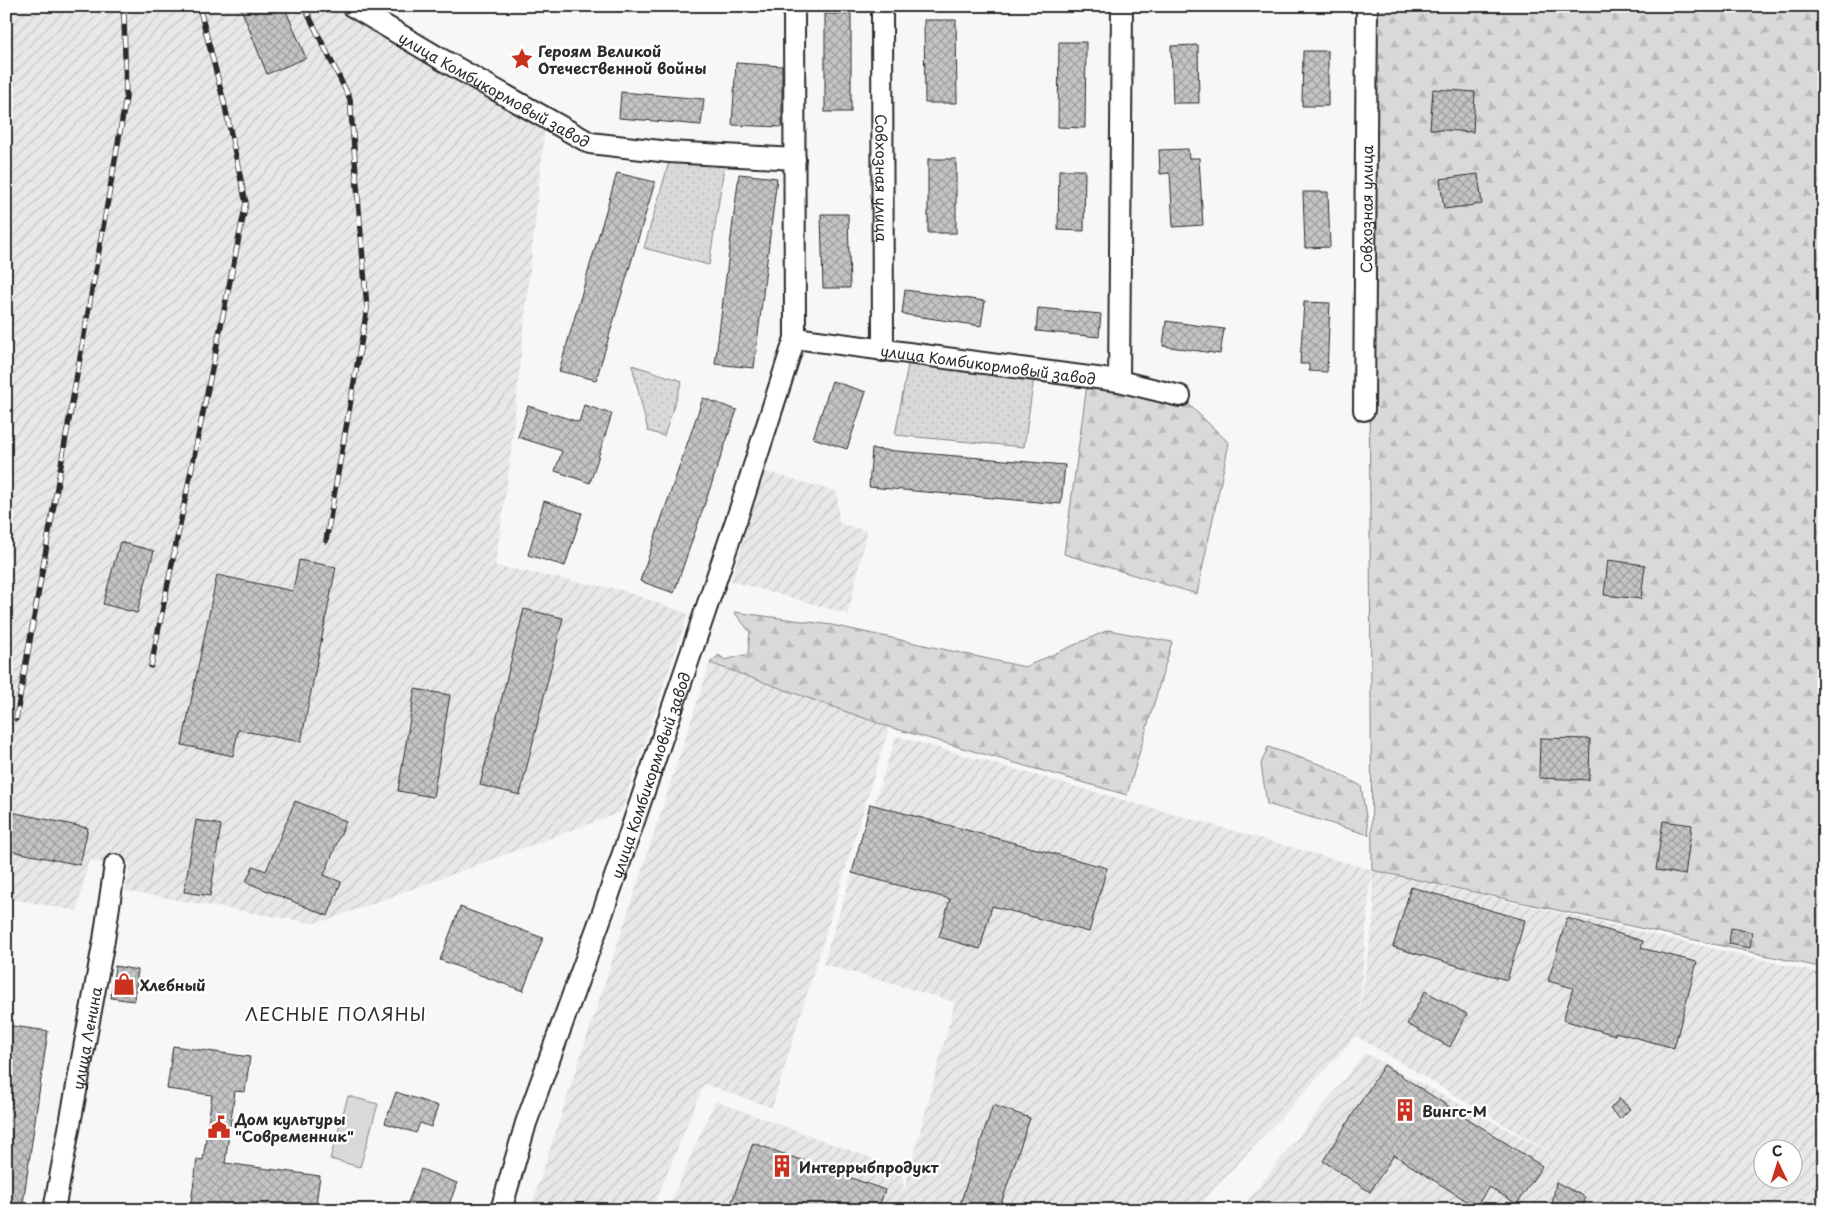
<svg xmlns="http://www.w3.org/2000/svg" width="1830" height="1216" font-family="'Playpen Sans',sans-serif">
  <defs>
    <pattern id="industrial-furrows" width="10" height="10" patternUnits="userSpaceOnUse" patternTransform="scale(1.25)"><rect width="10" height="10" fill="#e8e8e8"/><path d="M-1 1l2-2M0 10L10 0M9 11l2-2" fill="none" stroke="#c7c7c7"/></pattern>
    <pattern id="grass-dots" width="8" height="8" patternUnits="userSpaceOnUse" patternTransform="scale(1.25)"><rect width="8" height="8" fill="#d9d9d9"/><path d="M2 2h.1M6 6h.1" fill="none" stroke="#bababa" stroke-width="1.8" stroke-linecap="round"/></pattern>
    <pattern id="forest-firs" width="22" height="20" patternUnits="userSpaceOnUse" patternTransform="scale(1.25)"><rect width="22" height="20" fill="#d9d9d9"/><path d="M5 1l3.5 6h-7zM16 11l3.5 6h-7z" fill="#bababa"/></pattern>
    <pattern id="building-cross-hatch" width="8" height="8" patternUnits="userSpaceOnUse" patternTransform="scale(1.25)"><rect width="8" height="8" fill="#c4c4c4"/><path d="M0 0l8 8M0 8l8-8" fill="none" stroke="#9f9f9f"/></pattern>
  </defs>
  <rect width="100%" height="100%" fill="#f7f7f7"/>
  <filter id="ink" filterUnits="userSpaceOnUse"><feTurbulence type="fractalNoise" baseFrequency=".02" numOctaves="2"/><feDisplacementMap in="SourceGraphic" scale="10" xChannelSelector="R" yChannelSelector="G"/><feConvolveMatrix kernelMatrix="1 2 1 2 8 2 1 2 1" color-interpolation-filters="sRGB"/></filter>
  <g filter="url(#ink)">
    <g fill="url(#industrial-furrows)" fill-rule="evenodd">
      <polygon points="6,6 352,6 546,118 509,469 495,566 621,590 688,614 621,812 328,920 312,923 125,891 130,867 89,860 77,911 6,898"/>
      <polygon points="764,471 837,492 839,523 867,531 848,614 731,581"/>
      <polygon points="710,663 889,727 772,1108 704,1084 652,1210 530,1210"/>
      <path d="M896,736L1372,870L1824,974V1210H1271L1245,1204L1365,1053L1558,1157L1356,1036L1195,1210H667L715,1101L901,1169L904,1191L955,1002L823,964ZM1372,874L1374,912L1358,1023L1371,875ZM1762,1148H1792V1178H1762Z"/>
    </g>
    <g fill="url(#grass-dots)" stroke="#828282">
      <polygon points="672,152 726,155 709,265 644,248"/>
      <polygon points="910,354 1035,370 1024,447 895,435"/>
      <polygon points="632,365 682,381 664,436 648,431"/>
    </g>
    <g fill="url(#forest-firs)" stroke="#828282">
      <polygon points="1367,6 1824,6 1824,968 1372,870"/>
      <polygon points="1088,377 1180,396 1229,443 1197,594 1064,554"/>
      <polygon points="734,612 832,625 1025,667 1108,630 1172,642 1127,795 889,727 710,663 719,655 725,660 748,654 750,632"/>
      <polygon points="1268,747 1325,766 1361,786 1369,835 1267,804 1261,764"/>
    </g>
    <polygon fill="#d9d9d9" stroke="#828282" points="348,1096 378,1104 360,1167 330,1159"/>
    <g fill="url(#building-cross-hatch)" stroke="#2b2b2b">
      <polygon points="240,6 284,6 306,58 267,74"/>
      <rect x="825" y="14" width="26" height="98"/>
      <polygon points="924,20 956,20 957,103 925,103"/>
      <polygon points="1059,42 1086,42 1085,128 1058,127"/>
      <polygon points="1198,45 1199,103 1173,103 1171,46"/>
      <polygon points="1303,51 1328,51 1328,106 1302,106"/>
      <polygon points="736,63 782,66 782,127 732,125"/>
      <polygon points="1433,89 1475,92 1473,132 1430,129"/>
      <polygon points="621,92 704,99 701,125 619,118"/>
      <polygon points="1188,149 1189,158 1199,158 1203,225 1173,227 1170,173 1160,174 1159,150"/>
      <rect x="928" y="159" width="28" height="74"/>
      <polygon points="1059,170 1085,170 1084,231 1058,230"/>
      <polygon points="617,173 655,182 596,380 559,371"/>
      <polygon points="739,174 777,178 754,368 715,364"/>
      <polygon points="1478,174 1482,204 1444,209 1440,179"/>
      <polygon points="1303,192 1328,192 1330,247 1305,248"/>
      <polygon points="821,214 848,214 850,288 823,288"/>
      <polygon points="905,290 985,301 981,326 902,314"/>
      <polygon points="1304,302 1330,303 1327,372 1309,371 1309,364 1300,364"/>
      <polygon points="1038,308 1101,314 1099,337 1036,331"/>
      <polygon points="1166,321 1224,329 1220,354 1163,346"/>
      <polygon points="832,381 866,392 847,449 813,438"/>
      <polygon points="703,398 737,410 674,593 640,581"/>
      <polygon points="584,405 612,414 590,483 555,471 562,451 518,437 528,406 579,422"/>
      <polygon points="872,449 1065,465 1061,504 869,487"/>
      <polygon points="544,501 582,513 565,566 528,555"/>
      <polygon points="120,542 154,551 137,613 103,604"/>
      <polygon points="299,560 336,567 301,742 238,730 233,756 182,745 217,575 293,591"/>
      <polygon points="1608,560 1645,565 1641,599 1604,595"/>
      <polygon points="524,609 563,618 520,795 480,785"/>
      <polygon points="415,689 450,695 433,797 398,791"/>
      <polygon points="1540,738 1590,739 1589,780 1539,778"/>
      <polygon points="295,801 346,821 324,875 341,882 328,916 246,882 253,866 266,871"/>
      <polygon points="870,804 1107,868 1089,932 992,906 980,949 939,937 950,899 852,873"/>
      <polygon points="6,811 88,828 80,865 6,850"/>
      <polygon points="196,820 221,825 210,896 184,892"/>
      <polygon points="1663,821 1692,825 1685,875 1656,870"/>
      <polygon points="1411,887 1525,920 1507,980 1393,947"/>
      <polygon points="460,907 543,938 523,991 440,960"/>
      <polygon points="1567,918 1643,941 1641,948 1697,962 1674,1048 1615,1032 1615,1035 1563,1020 1573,988 1548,981"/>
      <polygon points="1731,928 1752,932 1750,948 1729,944"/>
      <polygon points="115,966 138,970 134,1001 111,998"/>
      <polygon points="1425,991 1467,1014 1450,1047 1407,1024"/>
      <polygon points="6,1025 48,1031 22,1210 6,1210"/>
      <polygon points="173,1046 250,1057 245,1092 235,1091 225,1163 320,1176 315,1210 190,1210 197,1159 203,1160 212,1095 167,1089"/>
      <polygon points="1384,1065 1542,1166 1517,1204 1489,1187 1476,1207 1394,1155 1370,1192 1323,1161"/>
      <polygon points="396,1092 438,1106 431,1127 420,1123 416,1133 385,1123"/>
      <polygon points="1620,1098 1630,1109 1620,1119 1610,1109"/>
      <polygon points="993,1105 1030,1118 999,1210 958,1210"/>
      <polygon points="753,1143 885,1190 878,1210 729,1210"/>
      <polygon points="421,1169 457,1183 447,1210 405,1210"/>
      <polygon points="1556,1182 1585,1197 1583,1210 1551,1210"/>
    </g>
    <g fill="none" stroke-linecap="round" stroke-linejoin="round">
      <defs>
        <g id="minor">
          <path id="s1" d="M352,6L441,59L590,143L669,152L795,159"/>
          <path id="s2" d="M882,6L883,351"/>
          <path id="s3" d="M795,338L1119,381L1180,396"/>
          <polyline points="1119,381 1122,6"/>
          <path id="s4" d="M1364,410L1367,6"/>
          <path id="s5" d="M54,1210L104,940L115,865"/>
          <path id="s6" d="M501,1210L526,1123L603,912L740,509L795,338L794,6"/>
        </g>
      </defs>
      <use href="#minor" stroke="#2b2b2b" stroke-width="24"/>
      <use href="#minor" stroke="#fff" stroke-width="20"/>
      <defs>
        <g id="rail">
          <polyline points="304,6 350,99 367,309 326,541"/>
          <polyline points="151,666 246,203 224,102 199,6"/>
          <polyline points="16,719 126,98 124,16 121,6"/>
        </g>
      </defs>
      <use href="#rail" stroke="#2b2b2b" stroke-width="5.5"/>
      <use href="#rail" stroke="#fff" stroke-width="4" stroke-dasharray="11" stroke-linecap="butt"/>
    </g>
  </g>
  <defs>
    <symbol id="sight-bare" viewBox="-9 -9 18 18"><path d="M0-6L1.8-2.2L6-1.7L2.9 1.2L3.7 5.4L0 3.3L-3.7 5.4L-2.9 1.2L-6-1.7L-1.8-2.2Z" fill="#c8321e" stroke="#fff" stroke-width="2.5" paint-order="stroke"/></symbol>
    <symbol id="shop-bare" viewBox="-9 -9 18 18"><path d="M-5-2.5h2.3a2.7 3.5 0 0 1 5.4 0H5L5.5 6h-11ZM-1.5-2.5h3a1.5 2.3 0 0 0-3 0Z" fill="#c8321e" stroke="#fff" stroke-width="2.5" paint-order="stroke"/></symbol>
    <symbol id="building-bare" viewBox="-9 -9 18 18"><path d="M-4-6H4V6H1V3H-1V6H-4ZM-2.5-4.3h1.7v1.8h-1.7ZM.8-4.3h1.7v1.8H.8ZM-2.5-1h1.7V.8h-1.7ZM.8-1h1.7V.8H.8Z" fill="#c8321e" stroke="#fff" stroke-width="2.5" paint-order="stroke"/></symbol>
    <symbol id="civic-bare" viewBox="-9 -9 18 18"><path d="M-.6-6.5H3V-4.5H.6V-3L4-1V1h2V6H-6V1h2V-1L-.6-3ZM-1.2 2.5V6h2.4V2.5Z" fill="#c8321e" stroke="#fff" stroke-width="2.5" paint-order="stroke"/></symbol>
  </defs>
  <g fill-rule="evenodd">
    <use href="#sight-bare" x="506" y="43" width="32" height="32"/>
    <use href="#shop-bare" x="108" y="968" width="32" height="32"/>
    <use href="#building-bare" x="1389" y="1094" width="32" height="32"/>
    <use href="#civic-bare" x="203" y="1111" width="32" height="32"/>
    <use href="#building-bare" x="766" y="1150" width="32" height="32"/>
  </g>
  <g text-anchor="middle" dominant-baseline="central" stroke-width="5" stroke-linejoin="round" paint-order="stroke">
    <g font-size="15" font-weight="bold" fill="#2b2b2b" stroke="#fff" text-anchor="start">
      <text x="538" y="50">Героям Великой<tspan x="538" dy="17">Отечественной войны</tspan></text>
      <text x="140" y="984">Хлебный</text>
      <text x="1422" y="1110">Вингс-М</text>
      <text x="235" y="1118">Дом культуры<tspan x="235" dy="17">"Современник"</tspan></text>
      <text x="799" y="1166">Интеррыбпродукт</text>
    </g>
    <g font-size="15" fill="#2b2b2b" stroke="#fff">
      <text stroke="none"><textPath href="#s1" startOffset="165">улица Комбикормовый завод</textPath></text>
      <text stroke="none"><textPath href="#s2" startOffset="172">Совхозная улица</textPath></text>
      <text stroke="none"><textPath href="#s4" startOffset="201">Совхозная улица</textPath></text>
      <text stroke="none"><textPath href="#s3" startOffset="195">улица Комбикормовый завод</textPath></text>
      <text stroke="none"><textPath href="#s6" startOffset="460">улица Комбикормовый завод</textPath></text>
      <text stroke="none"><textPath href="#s5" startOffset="175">улица Ленина</textPath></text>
    </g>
    <g font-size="18" letter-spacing="1" fill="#2b2b2b" stroke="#fff">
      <text x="336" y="1013">ЛЕСНЫЕ ПОЛЯНЫ</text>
    </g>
  </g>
  <rect width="1830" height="1216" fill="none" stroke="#fff" stroke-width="25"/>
  <rect x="12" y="12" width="1805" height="1191" fill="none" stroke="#2b2b2b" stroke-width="2" filter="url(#ink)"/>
  <g transform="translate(1778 1164) rotate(356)"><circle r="24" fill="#ffffff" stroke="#aaaaaa"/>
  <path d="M0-4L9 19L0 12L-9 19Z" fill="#c8321e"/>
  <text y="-8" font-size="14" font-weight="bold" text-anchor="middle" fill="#2b2b2b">С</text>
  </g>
</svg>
